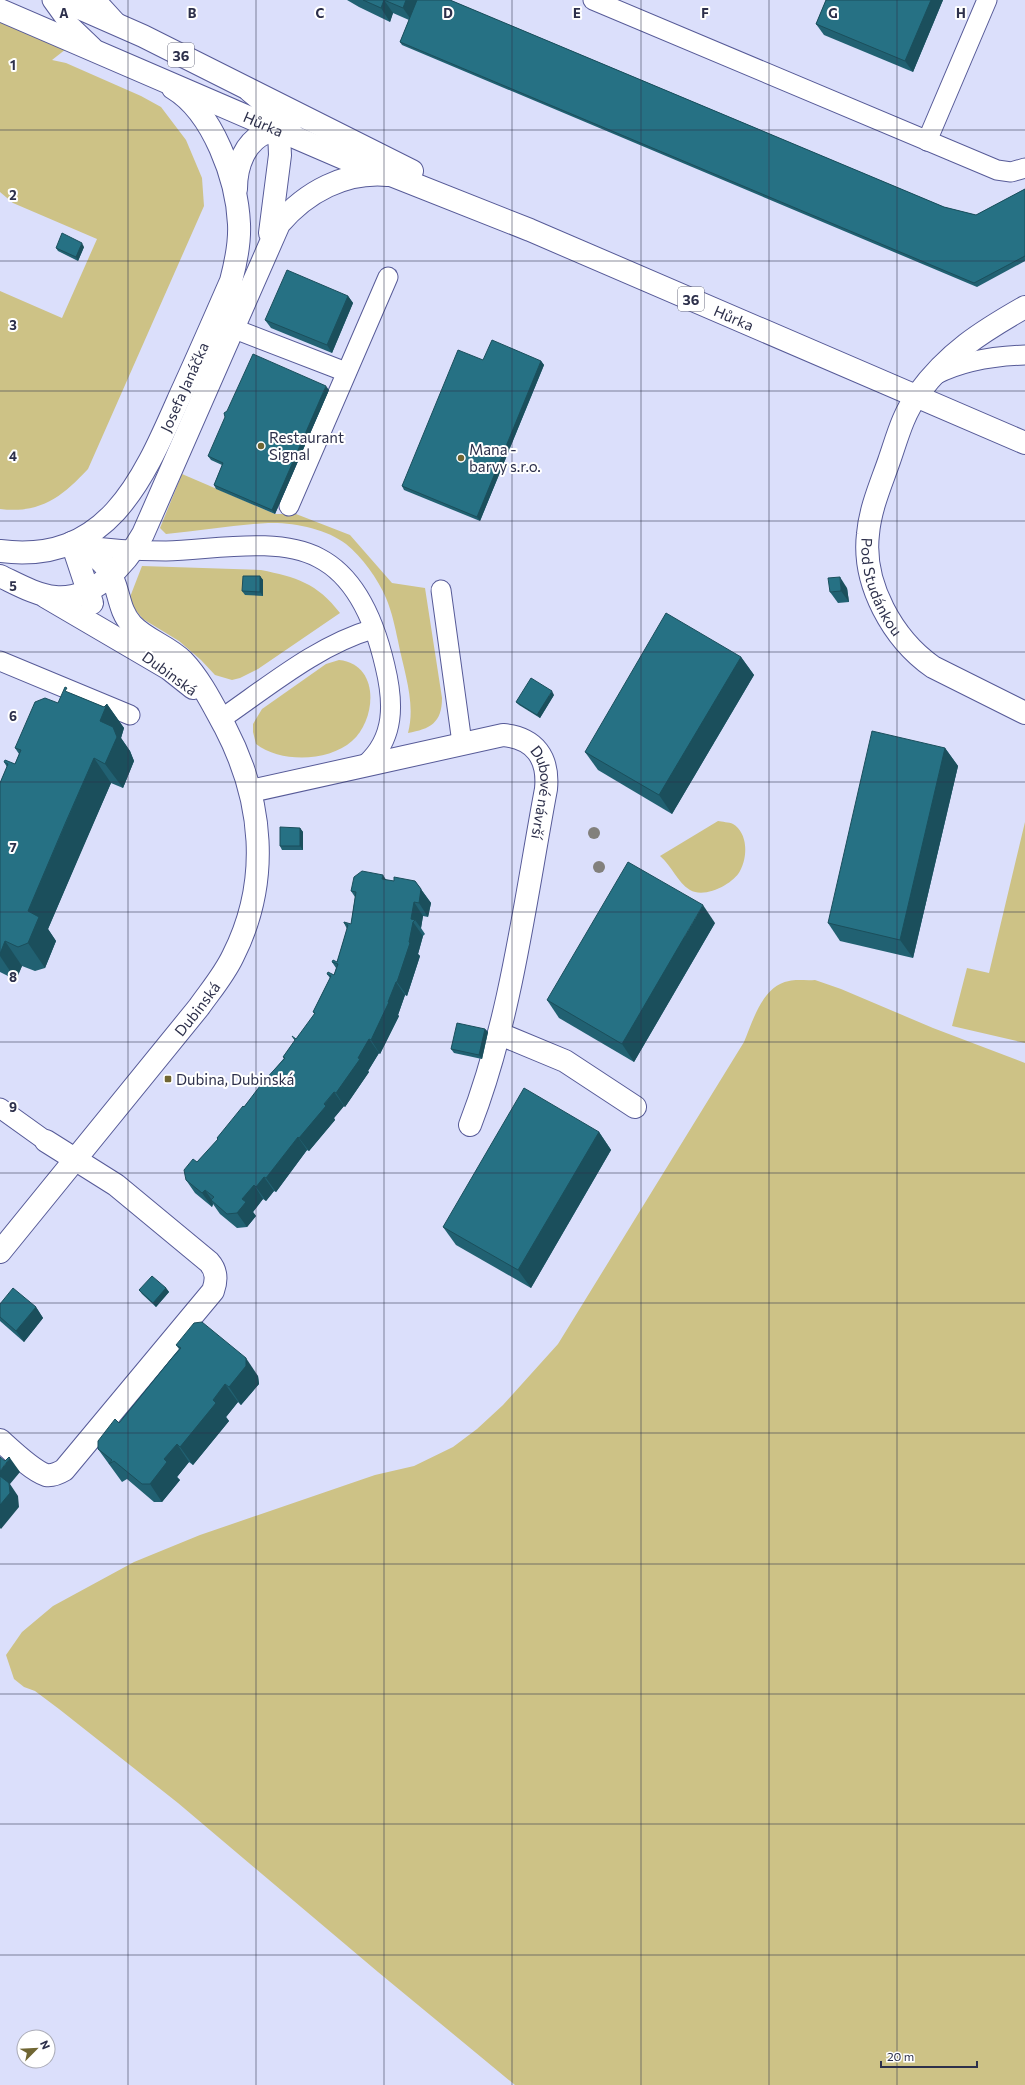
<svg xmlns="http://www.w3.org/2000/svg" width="1025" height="2085" font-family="Commissioner,sans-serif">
  <rect width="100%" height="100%" fill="#dbdffb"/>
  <g fill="#cdc286">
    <path d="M0,21L66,49L52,60L66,63L141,96L161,107L186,140L202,178L204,206L88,469C62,497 40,514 0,509V291L62,318L97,239L13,203L0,192Z"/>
    <path d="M182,474L275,514H296L350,535L392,583L425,588L442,698C442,723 430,729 408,733C416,703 404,672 398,641C395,627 392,612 386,598C378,579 362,557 346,544C327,529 293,522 268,523C234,525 200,531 166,534L160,528Z"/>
    <path d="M142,566L261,570C296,577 317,583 340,613L258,669L240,678L232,680L215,675L201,660L179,641L143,619L131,605L130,597Z"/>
    <path d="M339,660C380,664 377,719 352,741C328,762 281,763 256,744L253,732V724L262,709L326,664Z"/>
    <path d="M718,821C722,822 729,822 733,824C748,833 748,857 740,871C733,884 705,899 690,890C677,882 672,866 660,856Z"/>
    <polygon points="1025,822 1025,1043 952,1026 967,968 989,973"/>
    <path d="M815,980L841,989L933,1028L1025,1063V2085H515L378,1972L178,1803L59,1709L35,1691L24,1687L14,1679L6,1655L22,1632L53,1606L134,1562L200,1535L375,1475L414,1466L453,1447L477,1429L503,1405L558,1344L744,1042C753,1021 762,986 789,981C797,979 806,981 815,980Z"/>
  </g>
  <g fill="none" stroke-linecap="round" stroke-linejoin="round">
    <defs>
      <g id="lane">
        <polyline points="52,0 70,25 93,47"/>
        <polyline points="96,0 117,23"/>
        <polyline points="593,0 997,170 1011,172 1025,168"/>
        <polyline points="927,141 987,0"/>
        <polyline points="219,323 346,372"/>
        <path d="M935,375C962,361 995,356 1025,355"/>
        <polyline points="289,506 388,277"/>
        <path d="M76,544C106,549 136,551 166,551C213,550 277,536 319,558C358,578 376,627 385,666C394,703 395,738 366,764"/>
        <polyline points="441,590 462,743"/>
        <polyline points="0,661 130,715"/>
        <path d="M221,719C269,686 318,645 373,629"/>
        <polyline points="0,1108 46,1141"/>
      </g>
      <g id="street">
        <path d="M250,91C272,107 280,128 280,155L270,233"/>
        <path d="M236,189C236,166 245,140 268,132C274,129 283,130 290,130"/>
        <path id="s1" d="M1025,307C981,332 948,353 918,394C903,414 897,438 889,461C881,484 870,509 868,534C862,584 893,639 933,667L1025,713"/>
        <polyline points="72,543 92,603"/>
        <path id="s2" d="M0,551C107,565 143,480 179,398C197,359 214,320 231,281C236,262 240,243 239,224C237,179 213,112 173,88"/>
        <path d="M0,576C17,584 36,595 55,597C93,601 126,564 143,534L279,224C306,192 345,171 388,175"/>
        <polyline points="46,597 169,669 193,688"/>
        <path id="s3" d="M251,791L503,735C535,738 549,758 546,789C525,901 511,1019 470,1125"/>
        <polyline points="500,1034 565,1061 635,1107"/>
        <path id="s4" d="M0,1252L199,1007C211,990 224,975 233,956C271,881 263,800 225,727C213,705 201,680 183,661C168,646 146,640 132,625C117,609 120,587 108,570C100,557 85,550 72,543"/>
        <path d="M0,1440C11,1450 33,1471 46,1475C53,1476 59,1473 64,1470L213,1291C217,1280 217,1271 209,1262L116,1185L46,1141"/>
      </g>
      <g id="primary">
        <polyline points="61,0 143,36 412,171"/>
        <path id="s5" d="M0,10L357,164L391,175L530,230L1025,443"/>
      </g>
    </defs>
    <use href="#lane" stroke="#575b98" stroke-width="21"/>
    <use href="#street" stroke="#575b98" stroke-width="24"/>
    <use href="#primary" stroke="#575b98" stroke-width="24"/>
    <use href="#lane" stroke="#fff" stroke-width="19"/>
    <use href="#street" stroke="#fff" stroke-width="22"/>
    <use href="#primary" stroke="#fff" stroke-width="22"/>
  </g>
  <g fill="#82807c">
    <circle cx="594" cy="833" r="6"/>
    <circle cx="599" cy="867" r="6"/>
  </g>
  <g fill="#216172">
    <polygon points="347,0 450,0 944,207 976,215 1025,189 1025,261 977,287 402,45 400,42 409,20 393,13 390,22 359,7"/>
    <polygon points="826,0 943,0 913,72 824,35 816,24"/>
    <polygon points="84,247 78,261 58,251 56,248"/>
    <polygon points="348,296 353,303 332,353 271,328 265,320"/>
    <polygon points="483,360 541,361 544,365 480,521 404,490 402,486"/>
    <polygon points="329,390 275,514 216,489 214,485 222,465 211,460 208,456"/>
    <polygon points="260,576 263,580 263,596 245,595 242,591"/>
    <polygon points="847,588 849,602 838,603 830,592"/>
    <polygon points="741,657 754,675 672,814 598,770 585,752"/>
    <polygon points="70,693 104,707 107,704 124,728 121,738 130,751 134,761 123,788 111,783 82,849 48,929 56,941 45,968 35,971 22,966 16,980 0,972 0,783 7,767 4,762 15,764 19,754 15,748 58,703"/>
    <polygon points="554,695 540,718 519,705 516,702"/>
    <polygon points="945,748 958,766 913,958 840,941 828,923"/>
    <polygon points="300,828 303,832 303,850 282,850 280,846"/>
    <polygon points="386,880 394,881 415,881 431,903 428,917 423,916 421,928 425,934 423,936 418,954 420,956 407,996 405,995 398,1015 399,1016 380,1054 379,1053 368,1071 369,1072 345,1107 344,1106 334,1118 335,1120 309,1151 307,1150 276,1192 274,1191 266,1201 263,1199 253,1212 256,1216 247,1227 237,1228 220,1214 213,1204 212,1207 195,1193 186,1180 197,1162 218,1140 217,1138 244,1107 284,1058 283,1057 315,1014 313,1012 330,978 327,974 334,975 336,968 332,962 337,962 347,929 344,923 351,924 355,897 351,891"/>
    <polygon points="715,923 634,1062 559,1018 547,1000"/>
    <polygon points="485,1029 488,1032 482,1059 454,1053 451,1049"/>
    <polygon points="599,1132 611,1150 531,1288 456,1245 443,1227"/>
    <polygon points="166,1288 169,1292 156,1307 142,1294 139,1290"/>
    <polygon points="0,1304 36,1307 43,1318 24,1342 0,1321"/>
    <polygon points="176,1345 258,1376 259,1384 241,1405 238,1402 226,1417 229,1421 193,1465 189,1462 177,1477 180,1480 162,1502 154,1502 127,1479 122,1482 98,1449 119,1423 179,1349"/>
  </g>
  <g fill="#1b4f5c">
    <polygon points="384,0 393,13 390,22 381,8"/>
    <polygon points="406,0 421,0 412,21 403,8"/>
    <polygon points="931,0 943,0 913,72 905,61"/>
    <polygon points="82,243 84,247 78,261 76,257"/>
    <polygon points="348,296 353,303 332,353 327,345"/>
    <polygon points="541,361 544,365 480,521 477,517"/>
    <polygon points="326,386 329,390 275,514 272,510"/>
    <polygon points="260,576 263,580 263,596 260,592"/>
    <polygon points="840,577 847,588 849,602 841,591"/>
    <polygon points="741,657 754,675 672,814 659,795"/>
    <polygon points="552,691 554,695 540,718 537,715"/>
    <polygon points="107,704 124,728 121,738 130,751 134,761 123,788 105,764 100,721"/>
    <polygon points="945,748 958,766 913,958 900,940"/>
    <polygon points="94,758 111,783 48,929 56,941 45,968 28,943 28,911"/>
    <polygon points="300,828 303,832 303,850 300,846"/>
    <polygon points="383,875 392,889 382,879"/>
    <polygon points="415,881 431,903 428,917 419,903"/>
    <polygon points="414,902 423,916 421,928 415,920 413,922 423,936 418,954 420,956 407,996 397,982 409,942 411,919"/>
    <polygon points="703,905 715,923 634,1062 622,1044"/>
    <polygon points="5,941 22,966 16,980 0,956 0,954"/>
    <polygon points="396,982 405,995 398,1015 399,1016 380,1054 371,1040 388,1002"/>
    <polygon points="485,1029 488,1032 482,1059 479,1055"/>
    <polygon points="369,1039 379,1053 368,1071 369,1072 345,1107 336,1093"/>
    <polygon points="334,1092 344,1106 334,1118 335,1120 309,1151 299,1138"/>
    <polygon points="599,1132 611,1150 531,1288 518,1270"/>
    <polygon points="298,1137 307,1150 276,1192 266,1178"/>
    <polygon points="264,1177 274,1191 266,1201 256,1187"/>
    <polygon points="254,1185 263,1199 253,1212 256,1216 247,1227 237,1213 242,1199"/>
    <polygon points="205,1190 214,1203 211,1200 213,1204 212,1207 202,1193"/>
    <polygon points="166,1288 169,1292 156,1307 153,1303"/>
    <polygon points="36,1307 43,1318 24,1342 16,1331"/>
    <polygon points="246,1358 258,1376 259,1384 241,1405 229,1387"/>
    <polygon points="225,1384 238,1402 226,1417 229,1421 193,1465 180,1447 213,1400"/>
    <polygon points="177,1444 189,1462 177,1477 180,1480 162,1502 150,1484 164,1459"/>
    <polygon points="10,1458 20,1472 10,1484 18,1496 19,1507 1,1529 0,1528 0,1471"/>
  </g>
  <g fill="#267184" stroke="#1b4f5c">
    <polygon points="363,0 384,0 381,8"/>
    <polygon points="384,0 406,0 403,8"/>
    <polygon points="417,0 450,0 944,207 976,215 1025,189 1025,256 974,283 400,42"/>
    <polygon points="826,0 931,0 905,61 816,24"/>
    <polygon points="62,233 82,243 76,257 56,248"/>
    <polygon points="287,270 348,296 327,345 265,320"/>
    <polygon points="492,340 541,361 477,517 402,486 458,350 483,360"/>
    <polygon points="253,354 326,386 272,510 214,485 223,463 208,456 225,417 224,413 227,411"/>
    <polygon points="243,576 260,576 260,592 242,591"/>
    <polygon points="840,577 841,591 830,592 828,578"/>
    <polygon points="666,613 741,657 659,795 585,752"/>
    <polygon points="531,678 552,691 537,715 516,702"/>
    <polygon points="65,687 67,688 65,691 104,707 107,704 100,721 113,727 117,737 105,764 94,758 65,824 28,911 39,917 28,943 18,947 5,941 0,954 0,783 8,764 4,762 5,760 15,764 21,750 15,748 35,702 45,698 58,703"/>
    <polygon points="872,731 945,748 900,940 828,923"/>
    <polygon points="280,827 300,828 300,846 280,846"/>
    <polygon points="628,862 703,905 622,1044 547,1000"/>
    <polygon points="362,871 383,875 382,879 394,881 394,877 415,881 421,889 419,903 414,902 411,919 415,920 413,922 409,942 410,943 397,982 396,982 388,1002 389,1002 371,1040 369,1039 358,1058 360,1059 336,1093 334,1092 324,1104 326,1106 299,1138 298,1137 266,1178 264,1177 256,1187 254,1185 242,1199 246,1202 237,1213 227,1214 211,1200 214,1197 205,1190 202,1193 186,1180 184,1170 193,1159 197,1162 218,1139 217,1138 243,1106 244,1107 263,1082 285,1058 283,1057 295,1040 292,1036 296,1039 315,1013 313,1012 331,976 327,974 328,972 334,975 338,964 332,962 333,960 337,962 343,942 348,925 344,923 344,922 351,924 356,892 351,891 354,877"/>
    <polygon points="457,1023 485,1029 479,1055 451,1049"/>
    <polygon points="524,1088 599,1132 518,1270 443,1227"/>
    <polygon points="152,1276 166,1288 153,1303 139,1290"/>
    <polygon points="13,1288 36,1307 16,1331 0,1317 0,1304"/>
    <polygon points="202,1322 246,1358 246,1366 229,1387 225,1384 213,1400 216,1403 180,1447 177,1444 164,1459 167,1462 150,1484 142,1484 114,1461 109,1464 112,1460 98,1449 98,1441 115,1419 119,1423 172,1358 181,1348 176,1345 194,1323"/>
    <polygon points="0,1457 5,1461 9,1457 10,1458 0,1471"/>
    <polygon points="0,1476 9,1483 10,1493 0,1505"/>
  </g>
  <path fill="none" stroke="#2d304b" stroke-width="1" stroke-opacity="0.55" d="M128,0V2085M256,0V2085M384,0V2085M512,0V2085M641,0V2085M769,0V2085M897,0V2085M0,130H1025M0,261H1025M0,391H1025M0,521H1025M0,652H1025M0,782H1025M0,912H1025M0,1042H1025M0,1173H1025M0,1303H1025M0,1433H1025M0,1564H1025M0,1694H1025M0,1824H1025M0,1955H1025"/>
  <g fill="#706633" stroke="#fff" stroke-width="1.5">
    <circle cx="261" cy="446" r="4"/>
    <circle cx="461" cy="458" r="4"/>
    <rect x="164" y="1075" width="8" height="8" rx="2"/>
  </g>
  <g text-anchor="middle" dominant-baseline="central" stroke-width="4" stroke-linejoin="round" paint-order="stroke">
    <g fill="#fff" stroke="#6c6e81" stroke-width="1">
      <rect x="168" y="43" width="26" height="24" rx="3"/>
      <rect x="678" y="287" width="26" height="24" rx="3"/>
    </g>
    <g font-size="14" font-weight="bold" fill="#2d304b">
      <text x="181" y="55">36</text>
      <text x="691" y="299">36</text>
    </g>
    <g font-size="15" fill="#2d304b" stroke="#fff">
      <text stroke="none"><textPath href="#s5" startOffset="287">Hůrka</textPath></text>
      <text stroke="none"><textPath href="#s5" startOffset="796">Hůrka</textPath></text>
      <text stroke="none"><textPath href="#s2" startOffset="270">Josefa Janáčka</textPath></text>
      <text stroke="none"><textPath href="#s1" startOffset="344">Pod Studánkou</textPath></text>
      <text transform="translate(170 673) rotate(36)">Dubinská</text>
      <text stroke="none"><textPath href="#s3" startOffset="340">Dubové návrší</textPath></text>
      <text stroke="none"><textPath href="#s4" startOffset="313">Dubinská</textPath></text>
    </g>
    <g font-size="15" fill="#2d304b" stroke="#fff" text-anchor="start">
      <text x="269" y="437">Restaurant<tspan x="269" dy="17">Signal</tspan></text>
      <text x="469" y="449">Mana -<tspan x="469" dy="17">barvy s.r.o.</tspan></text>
      <text x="176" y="1079">Dubina, Dubinská</text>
    </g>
  </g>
  <g font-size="13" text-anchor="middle" font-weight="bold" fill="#2d304b" stroke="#fff" stroke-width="4" stroke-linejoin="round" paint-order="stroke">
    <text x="64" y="18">A</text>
    <text x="192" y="18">B</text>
    <text x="320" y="18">C</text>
    <text x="448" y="18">D</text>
    <text x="577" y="18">E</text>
    <text x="705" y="18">F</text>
    <text x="833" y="18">G</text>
    <text x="961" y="18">H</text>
    <text x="13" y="70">1</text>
    <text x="13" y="200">2</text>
    <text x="13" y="330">3</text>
    <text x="13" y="461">4</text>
    <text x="13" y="591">5</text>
    <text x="13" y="721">6</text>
    <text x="13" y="852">7</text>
    <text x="13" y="982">8</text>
    <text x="13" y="1112">9</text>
  </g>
  <g transform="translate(36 2049) rotate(66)"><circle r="19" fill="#ffffff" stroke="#abacb7"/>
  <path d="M0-3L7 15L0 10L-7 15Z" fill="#706633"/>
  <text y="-6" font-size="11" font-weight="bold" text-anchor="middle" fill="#2d304b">N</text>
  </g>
  <path d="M881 2061v6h96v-6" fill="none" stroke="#2d304b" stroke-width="2"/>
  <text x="887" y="2061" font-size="12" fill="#2d304b" stroke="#ffffff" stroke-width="3" paint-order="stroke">20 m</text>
</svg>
